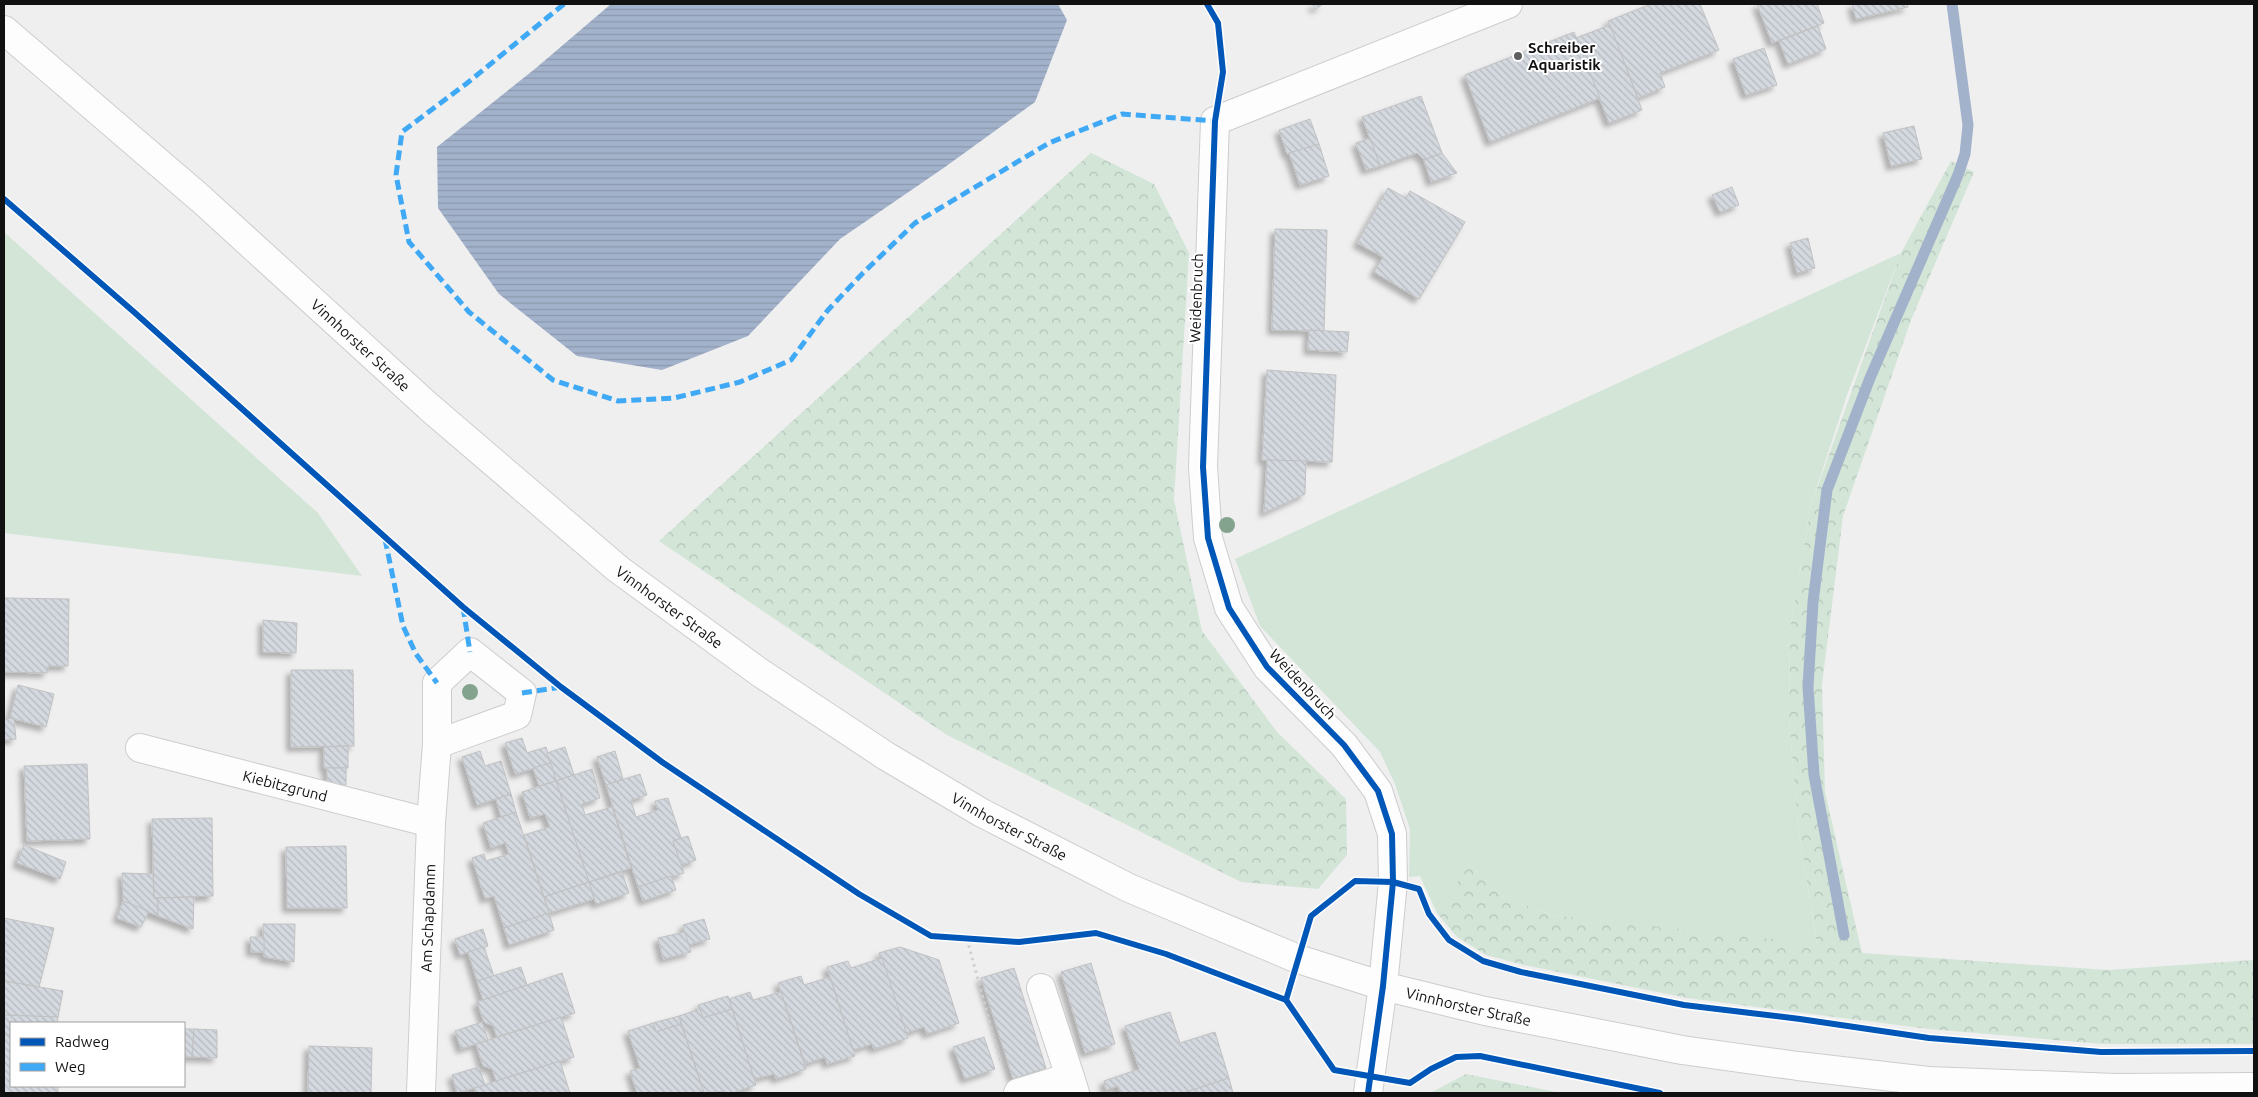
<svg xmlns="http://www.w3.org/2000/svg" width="2258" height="1097" font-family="Ubuntu,sans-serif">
  <defs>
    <pattern id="forest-crowns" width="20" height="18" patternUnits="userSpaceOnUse" patternTransform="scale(1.25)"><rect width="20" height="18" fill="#d2e5d7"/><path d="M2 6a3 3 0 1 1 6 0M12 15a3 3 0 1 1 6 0" fill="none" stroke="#b3c3b8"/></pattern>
    <pattern id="water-rules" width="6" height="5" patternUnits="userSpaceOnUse" patternTransform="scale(1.25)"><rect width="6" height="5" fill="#a3b2cb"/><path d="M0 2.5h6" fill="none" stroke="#8b98ad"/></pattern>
    <pattern id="building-back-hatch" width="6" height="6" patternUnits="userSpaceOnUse" patternTransform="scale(1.25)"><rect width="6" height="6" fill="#d4d9e0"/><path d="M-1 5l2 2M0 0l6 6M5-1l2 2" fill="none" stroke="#b5b9bf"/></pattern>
    <filter id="shadow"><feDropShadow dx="-4.5" dy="4.5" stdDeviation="2.5" flood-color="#0004"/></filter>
  </defs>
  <rect width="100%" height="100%" fill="#efeff0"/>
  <g fill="#d2e5d7">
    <polygon points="4,232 318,513 362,576 4,533"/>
    <polygon points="1901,253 1847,395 1811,505 1790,630 1789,719 1798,825 1817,945 1552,915 1503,897 1469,864 1437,913 1420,876 1409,877 1410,829 1395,784 1380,752 1260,626 1235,559"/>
  </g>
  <g fill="url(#forest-crowns)">
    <polygon points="1091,153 1154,184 1189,253 1174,500 1202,631 1277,732 1346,799 1347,855 1318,889 1241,882 947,735 659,541"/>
    <polygon points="1951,161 1974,172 1911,320 1843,516 1822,685 1825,792 1862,953 2108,970 2254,960 2254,1044 2102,1044 1929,1029 1687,998 1524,965 1486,955 1457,937 1437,913 1469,864 1503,897 1552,915 1817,944 1798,825 1789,719 1790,630 1811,505 1901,253"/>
    <polygon points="1466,1074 1561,1093 1430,1093"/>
  </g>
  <polygon fill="url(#water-rules)" points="611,4 1058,4 1067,20 1035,102 945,167 840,239 748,336 662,370 577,356 499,294 438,208 437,147 536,68"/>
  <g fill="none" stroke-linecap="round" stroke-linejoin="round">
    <polyline stroke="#a3b2cb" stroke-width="11" points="1844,935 1814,775 1808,687 1813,602 1827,490 1870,378 1958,175 1965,154 1968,125 1952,4"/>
  </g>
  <g fill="url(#building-back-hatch)" stroke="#c1c1c2" filter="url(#shadow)">
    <polygon points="1312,4 1323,4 1316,9"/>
    <polygon points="1651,4 1700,4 1719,50 1660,73 1665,87 1638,98 1608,21"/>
    <polygon points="1757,4 1817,4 1824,23 1772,43"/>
    <polygon points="1852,4 1907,4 1908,7 1856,19"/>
    <polygon points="1610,25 1642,110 1609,123 1576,38"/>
    <polygon points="1818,26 1826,49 1788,64 1779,41"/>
    <polygon points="1574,32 1600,98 1490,142 1465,75"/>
    <polygon points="1764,48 1777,85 1746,95 1733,59"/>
    <polygon points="1421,96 1442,153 1424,160 1417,153 1380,166 1362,117"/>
    <polygon points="1310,119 1319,144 1287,154 1279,130"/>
    <polygon points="1914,126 1922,159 1891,166 1883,133"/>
    <polygon points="1370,138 1380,166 1366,170 1356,143"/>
    <polygon points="1319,144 1329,176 1300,185 1289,153"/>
    <polygon points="1442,153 1457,173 1431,182 1424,160"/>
    <polygon points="1732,187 1739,205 1720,212 1712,195"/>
    <polygon points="1388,188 1406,198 1410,191 1465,222 1419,299 1374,272 1383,257 1357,243"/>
    <polygon points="1275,229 1327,230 1324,331 1272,330"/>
    <polygon points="1808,238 1815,268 1797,273 1790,243"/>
    <polygon points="1309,330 1349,332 1347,352 1308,350"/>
    <polygon points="1267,370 1336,375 1332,462 1262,460"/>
    <polygon points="1267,460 1306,461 1305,494 1264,513"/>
    <polygon points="4,598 69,599 68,666 48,666 47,673 4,672"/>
    <polygon points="263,620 297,623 296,653 263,652"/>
    <polygon points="291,670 353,670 354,746 291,747"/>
    <polygon points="18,685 54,694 46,727 10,718"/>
    <polygon points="14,718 16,739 4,740 4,719"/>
    <polygon points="522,738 527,753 546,747 551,763 515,774 505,743"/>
    <polygon points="348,746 348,768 324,768 324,747"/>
    <polygon points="565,747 574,775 556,781 547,753"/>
    <polygon points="480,751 485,766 501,761 511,794 477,805 462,757"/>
    <polygon points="615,751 623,779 606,785 597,757"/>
    <polygon points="551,763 556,781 539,786 533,768"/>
    <polygon points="87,764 90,839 27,841 24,766"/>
    <polygon points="327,768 346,768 346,785 327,784"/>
    <polygon points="592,769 600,798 582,804 585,815 612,807 631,868 589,882 556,781"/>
    <polygon points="640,774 647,795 631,800 636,817 658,810 655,801 668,798 681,838 673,841 684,873 638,887 606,785"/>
    <polygon points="556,781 589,882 544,897 524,835 550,827 545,814 530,818 522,792"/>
    <polygon points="511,794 516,812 501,817 496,799"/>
    <polygon points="516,812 549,913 504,928 494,896 485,899 472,858 484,854 486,861 509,854 505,843 491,848 483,823"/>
    <polygon points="212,818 213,896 154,898 152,819"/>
    <polygon points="688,836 696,860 681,865 673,841"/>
    <polygon points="24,845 66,862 60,879 17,863"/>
    <polygon points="346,846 347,908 287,908 286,847"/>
    <polygon points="622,872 629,893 596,904 589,882"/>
    <polygon points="122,873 153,874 154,898 158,898 158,916 123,901"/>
    <polygon points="671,876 676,890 643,901 638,887"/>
    <polygon points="589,882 594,899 549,913 544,897"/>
    <polygon points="194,897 193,929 158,916 158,898"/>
    <polygon points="123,901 149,911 141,927 117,918"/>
    <polygon points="549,913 554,930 509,945 504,928"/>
    <polygon points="4,918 54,928 39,987 4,981"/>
    <polygon points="704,919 710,939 688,945 683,925"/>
    <polygon points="263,924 295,924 294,962 264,957"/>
    <polygon points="483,929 488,946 460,955 455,939"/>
    <polygon points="685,932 691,952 663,959 658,938"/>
    <polygon points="250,937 264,937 264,952 251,952"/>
    <polygon points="484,947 494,976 477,981 468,952"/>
    <polygon points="900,947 939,960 959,1023 927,1034 924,1027 906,1033 879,953"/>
    <polygon points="882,958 908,1038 874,1049 872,1044 853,1050 827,967 848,961 851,968"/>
    <polygon points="1091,963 1115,1044 1085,1053 1061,972"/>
    <polygon points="521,967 527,985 483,1000 477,981"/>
    <polygon points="1014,968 1046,1068 1013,1079 981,978"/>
    <polygon points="562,973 575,1013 497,1037 493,1026 484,1022 477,1002"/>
    <polygon points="801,976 804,985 830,977 855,1056 827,1064 825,1057 805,1064 778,983"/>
    <polygon points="4,981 63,991 58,1017 4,1015"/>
    <polygon points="750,992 753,1000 781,992 806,1069 776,1079 774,1074 754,1079 729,999"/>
    <polygon points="728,996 732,1009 703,1018 698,1005"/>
    <polygon points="700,1009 703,1018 732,1009 756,1085 732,1093 726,1093 725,1091 704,1093 679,1016"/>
    <polygon points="1170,1012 1180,1043 1215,1032 1229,1078 1183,1093 1120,1093 1118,1086 1106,1090 1104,1081 1139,1069 1125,1026"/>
    <polygon points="4,1015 58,1017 57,1023 11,1023 11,1035 4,1035"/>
    <polygon points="679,1016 681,1024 656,1032 653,1023"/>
    <polygon points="561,1017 574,1057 496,1081 492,1069 483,1066 476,1044"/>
    <polygon points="482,1022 488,1040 461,1049 455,1031"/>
    <polygon points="653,1023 656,1032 681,1024 704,1093 637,1093 630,1071 640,1068 628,1031"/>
    <polygon points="184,1029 194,1029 192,1057 184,1057"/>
    <polygon points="194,1029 217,1030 217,1058 192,1057"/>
    <polygon points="4,1035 11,1035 11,1086 58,1086 58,1093 4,1093"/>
    <polygon points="984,1037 995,1069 965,1079 953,1047"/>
    <polygon points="309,1046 372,1048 371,1093 308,1093"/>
    <polygon points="560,1061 570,1093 476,1093 474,1088"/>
    <polygon points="479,1067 485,1085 457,1093 452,1075"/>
    <polygon points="1229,1078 1233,1093 1183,1093"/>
  </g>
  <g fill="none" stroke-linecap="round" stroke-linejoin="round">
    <defs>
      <g id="minor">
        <path id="s1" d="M4,30L201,199L429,407L618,569L759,672L886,756L982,813L1129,888L1298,959L1383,986L1485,1011L1682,1050L1798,1066L1928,1081L2116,1088L2254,1087"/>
        <path id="s2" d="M140,748L431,823"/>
        <polyline points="1041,988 1070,1077"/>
        <path id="s3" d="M421,1093L431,823L437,744V683L470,652L522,693L517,715L437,744"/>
        <polyline points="1018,1093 1070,1077 1075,1093"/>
        <polyline points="1368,1093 1383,986 1393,882 1392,834 1378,791 1344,745 1267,667 1229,608 1208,538 1203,467 1215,121 1508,4"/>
      </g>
    </defs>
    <use href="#minor" stroke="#cdcdce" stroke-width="30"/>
    <polyline stroke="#d0d0d0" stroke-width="3" stroke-dasharray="2.5 4" stroke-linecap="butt" points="967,939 1001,1064"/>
    <use href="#minor" stroke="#fdfdfd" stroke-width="28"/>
    <g stroke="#3fa9f5" stroke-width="5" stroke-dasharray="10 5" stroke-linecap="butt">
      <polyline points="564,4 466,84 402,132 396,175 409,242 469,312 553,380 618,401 674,398 740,382 791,360 828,310 863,273 915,223 1049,143 1122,114 1215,121 1215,118"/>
      <polyline points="385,539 403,626 416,654 437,683"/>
      <polyline points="463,607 470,652"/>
      <polyline points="522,693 561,687"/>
    </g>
    <defs>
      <g id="cycleway">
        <polyline points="1207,4 1218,23 1223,72 1215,121 1203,467 1208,538 1229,608 1267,667 1344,745 1378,791 1392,834 1393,882 1383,986 1368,1093"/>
        <polyline points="4,199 134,312 463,607 561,687 662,762 859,894 931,936 1019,942 1096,933 1166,954 1286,1000 1334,1070 1410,1083 1431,1069 1456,1057 1480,1056 1660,1093"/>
        <polyline points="1286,1000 1311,916 1355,881 1393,882 1419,889 1429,914 1449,940 1483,961 1521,972 1684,1005 1800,1019 1929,1038 2101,1052 2254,1051"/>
      </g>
    </defs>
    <use href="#cycleway" stroke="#fff" stroke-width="9"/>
    <use href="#cycleway" stroke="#0057b8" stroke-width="6"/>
  </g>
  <g fill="#83a38f">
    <circle cx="1227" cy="525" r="8"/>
    <circle cx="470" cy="692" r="8"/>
  </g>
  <circle fill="#5f5f60" stroke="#fff" stroke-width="2" cx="1518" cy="56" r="5"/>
  <g text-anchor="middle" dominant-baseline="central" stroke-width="4" stroke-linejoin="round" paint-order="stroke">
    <g font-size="15" font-weight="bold" fill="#111112" stroke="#fff" text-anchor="start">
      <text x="1528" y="47">Schreiber<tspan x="1528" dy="17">Aquaristik</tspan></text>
    </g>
    <g font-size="15" fill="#111112" stroke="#fff">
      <text transform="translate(1196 298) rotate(-88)">Weidenbruch</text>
      <text stroke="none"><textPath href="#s1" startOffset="476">Vinnhorster Straße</textPath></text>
      <text stroke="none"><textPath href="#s1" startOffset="881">Vinnhorster Straße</textPath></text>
      <text transform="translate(1303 684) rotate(47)">Weidenbruch</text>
      <text stroke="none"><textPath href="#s2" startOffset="150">Kiebitzgrund</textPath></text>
      <text stroke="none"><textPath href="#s1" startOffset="1286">Vinnhorster Straße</textPath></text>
      <text stroke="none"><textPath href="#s3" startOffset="175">Am Schapdamm</textPath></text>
      <text stroke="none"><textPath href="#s1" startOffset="1781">Vinnhorster Straße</textPath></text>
    </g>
  </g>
  <rect width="2258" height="1097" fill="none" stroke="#111112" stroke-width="10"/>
  <rect x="10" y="1022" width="175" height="65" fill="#ffffff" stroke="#a0a0a0"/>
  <rect x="20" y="1038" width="25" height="8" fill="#0057b8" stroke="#a0a0a0"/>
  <text x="55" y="1047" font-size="15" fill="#111112">Radweg</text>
  <rect x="20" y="1063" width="25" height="8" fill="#3fa9f5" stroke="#a0a0a0"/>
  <text x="55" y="1072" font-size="15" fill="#111112">Weg</text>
</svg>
